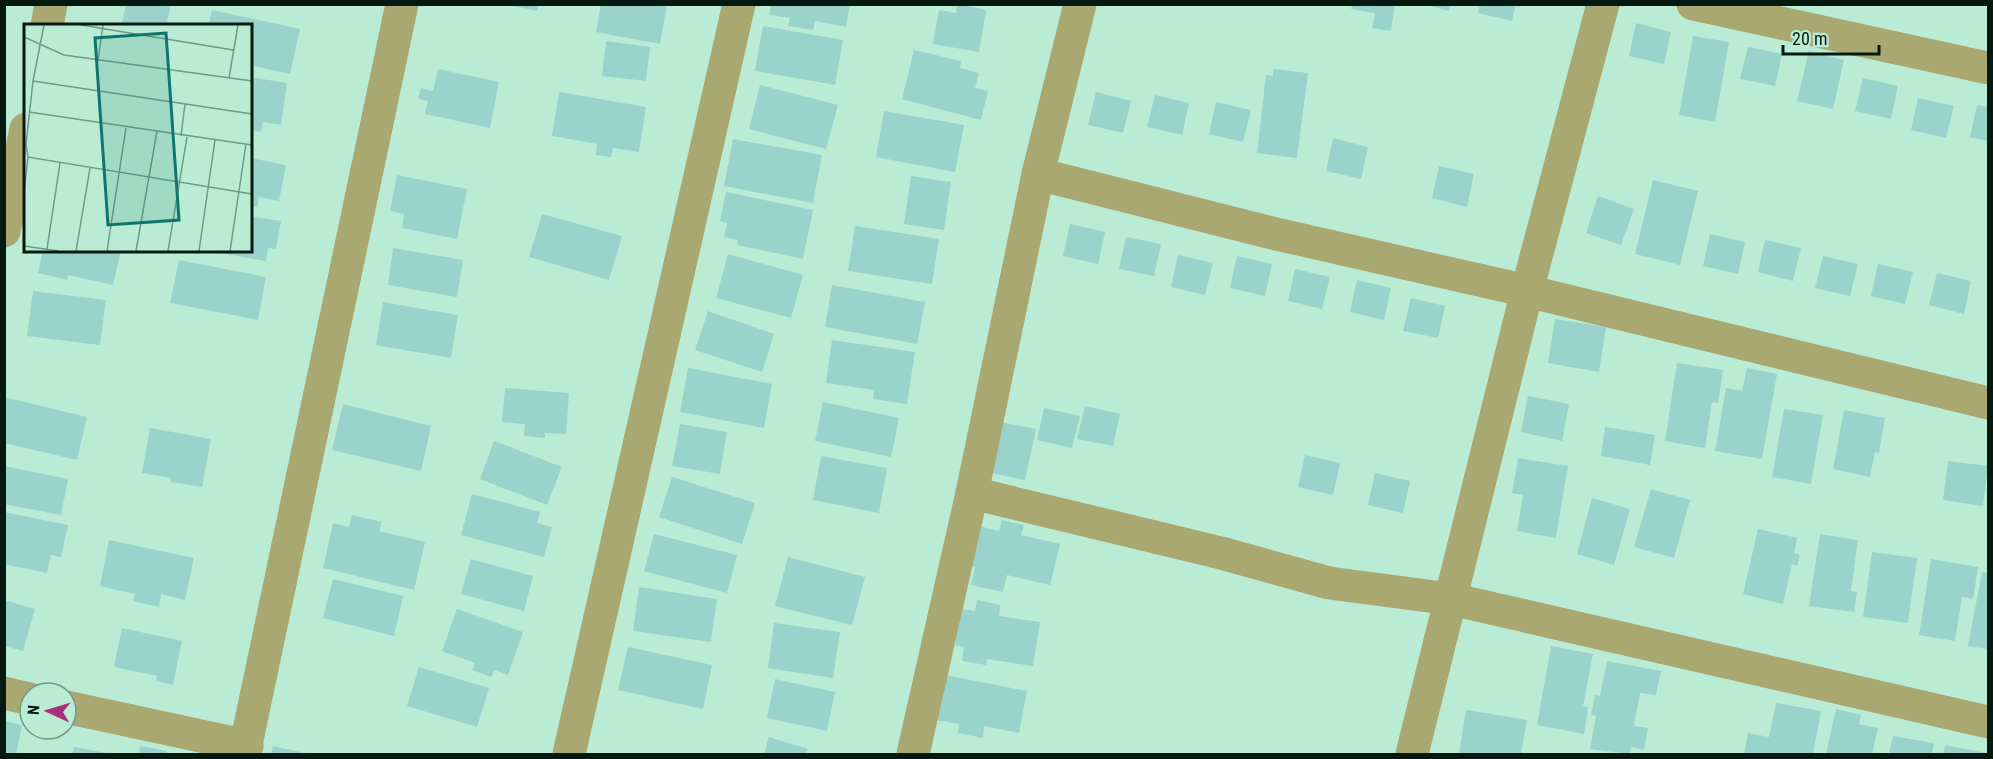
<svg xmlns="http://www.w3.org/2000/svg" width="1993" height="759" font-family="'Roboto Condensed',sans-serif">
  <rect width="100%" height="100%" fill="#baecd5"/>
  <g fill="#9ad3cc">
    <polygon points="126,4 171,4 166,26 121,26"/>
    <polygon points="504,4 538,4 538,11"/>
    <polygon points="601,4 667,4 660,44 596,32"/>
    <polygon points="771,4 850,4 846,27 815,21 813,30 788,26 790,18 769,15"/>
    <polygon points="957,4 986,10 979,52 933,44 939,10 956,13"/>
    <polygon points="1424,4 1450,4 1449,11"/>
    <polygon points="1480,4 1516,4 1512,21 1478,13"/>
    <polygon points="1352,5 1395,5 1391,31 1372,28 1375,13 1351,9"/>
    <polygon points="212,10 300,29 290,74 250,65 250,26 208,26"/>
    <polygon points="1636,23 1671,32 1664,64 1629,56"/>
    <polygon points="763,26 843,40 835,85 755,71"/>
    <polygon points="1693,36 1729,42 1715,122 1679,115"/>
    <polygon points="606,41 650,47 646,81 602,76"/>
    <polygon points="1748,47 1782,54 1775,86 1740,79"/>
    <polygon points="914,50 961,61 960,68 979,73 975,88 988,91 981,120 902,99"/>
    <polygon points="1809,51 1844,60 1833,109 1797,101"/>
    <polygon points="438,69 499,82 490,128 425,114 428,101 418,99 421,88 433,91"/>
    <polygon points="1273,69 1308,73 1297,158 1257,153 1266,75 1273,76"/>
    <polygon points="250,77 287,83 281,125 263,122 261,132 250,130"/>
    <polygon points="1863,78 1898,86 1891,119 1855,111"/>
    <polygon points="760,85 838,105 826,149 749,129"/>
    <polygon points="559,92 646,107 639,152 613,148 611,157 596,155 597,144 552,136"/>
    <polygon points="1096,92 1131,101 1123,133 1088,125"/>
    <polygon points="1155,95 1189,103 1182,135 1147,127"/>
    <polygon points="1918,98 1954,106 1946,138 1911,130"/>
    <polygon points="1216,102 1251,110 1243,142 1209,134"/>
    <polygon points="1977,105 1988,107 1988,141 1970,137"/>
    <polygon points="884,111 964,125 955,172 876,157"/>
    <polygon points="1333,138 1368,147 1361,179 1326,171"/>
    <polygon points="733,139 822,155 813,203 724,186"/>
    <polygon points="250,158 286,165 279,201 259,197 257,207 250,206"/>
    <polygon points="1439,166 1474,174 1467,207 1432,198"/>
    <polygon points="397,175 467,189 457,239 402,228 404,214 390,211"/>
    <polygon points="911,176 951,182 944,230 904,224"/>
    <polygon points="1653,180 1698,191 1680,265 1635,254"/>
    <polygon points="726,192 813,210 803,259 737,245 738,240 724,237 727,223 720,221"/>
    <polygon points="1598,196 1634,209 1621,245 1586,233"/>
    <polygon points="542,214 622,236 609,280 529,257"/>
    <polygon points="250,216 281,221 276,249 268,248 266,261 214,252 250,250"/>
    <polygon points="1070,224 1105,232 1098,264 1063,256"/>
    <polygon points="855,226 939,239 932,284 848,271"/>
    <polygon points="1710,234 1745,242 1738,274 1703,266"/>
    <polygon points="1126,237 1161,244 1154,276 1119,269"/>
    <polygon points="1765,240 1801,248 1793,281 1758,272"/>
    <polygon points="393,248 463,260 457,297 388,285"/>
    <polygon points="43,250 121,250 113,285 68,275 67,280 38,273"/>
    <polygon points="728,254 803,275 791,318 716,298"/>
    <polygon points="1178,255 1213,263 1205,295 1171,287"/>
    <polygon points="1237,256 1272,264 1265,296 1230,288"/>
    <polygon points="1823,256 1858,264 1850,296 1815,288"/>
    <polygon points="179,260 266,277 258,320 170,303"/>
    <polygon points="1878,264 1913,272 1905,304 1871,296"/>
    <polygon points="1295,269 1330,277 1322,309 1288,301"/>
    <polygon points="1937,273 1971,281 1964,314 1929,305"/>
    <polygon points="1357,280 1391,288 1384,320 1350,312"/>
    <polygon points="832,285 925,302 917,344 825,327"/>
    <polygon points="33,291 106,300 100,345 27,336"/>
    <polygon points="1411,298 1445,306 1438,338 1403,331"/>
    <polygon points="383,302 458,315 451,358 376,345"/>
    <polygon points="708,311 774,334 762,372 695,350"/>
    <polygon points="1555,319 1606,327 1599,372 1548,363"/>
    <polygon points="832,340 915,352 907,404 873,399 874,390 826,383"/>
    <polygon points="1677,363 1723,370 1718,403 1712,402 1705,448 1665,441"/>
    <polygon points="688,368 772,384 764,428 680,412"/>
    <polygon points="1747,368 1777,374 1762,459 1715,451 1726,388 1742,391"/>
    <polygon points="505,388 569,393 566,434 545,433 545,438 524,436 525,424 502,422"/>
    <polygon points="1528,396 1569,404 1562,441 1521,432"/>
    <polygon points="4,397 87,417 77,460 4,443"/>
    <polygon points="823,402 899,418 891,457 815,441"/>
    <polygon points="343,404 431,426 421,471 332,450"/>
    <polygon points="1085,406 1120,414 1113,446 1077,439"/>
    <polygon points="1044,408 1080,416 1072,448 1037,440"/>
    <polygon points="1784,409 1823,415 1811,484 1772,477"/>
    <polygon points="1844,410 1885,418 1879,453 1875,452 1870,477 1833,469"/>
    <polygon points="1001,422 1036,429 1025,480 990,473"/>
    <polygon points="680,424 727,432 720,474 672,466"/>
    <polygon points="1605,427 1655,435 1650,465 1601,456"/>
    <polygon points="150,428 211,439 202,487 171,482 171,478 142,473"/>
    <polygon points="494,441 562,467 547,505 480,479"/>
    <polygon points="1305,455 1340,463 1333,495 1298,487"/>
    <polygon points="821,456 887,468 879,513 813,500"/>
    <polygon points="1518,458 1568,466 1556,538 1517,531 1523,495 1512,493"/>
    <polygon points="1948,461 1988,466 1983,506 1943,500"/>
    <polygon points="4,466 68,479 61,515 4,504"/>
    <polygon points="1375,473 1410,481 1403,513 1368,505"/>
    <polygon points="672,477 755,503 742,544 659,517"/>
    <polygon points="1651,489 1690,500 1674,558 1634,547"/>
    <polygon points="472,494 540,512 537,523 552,527 544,557 461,535"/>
    <polygon points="1592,498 1630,509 1614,565 1577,554"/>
    <polygon points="4,512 68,525 61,557 51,555 47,573 4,564"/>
    <polygon points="352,515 382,522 379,531 425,542 414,590 323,568 333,523 349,527"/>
    <polygon points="1002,520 1024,525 1021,535 1060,544 1050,585 1007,575 1003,592 971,585 975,567 966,565 975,525 999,531"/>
    <polygon points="1758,529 1797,538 1794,553 1800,555 1797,566 1792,564 1783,604 1743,594"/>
    <polygon points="654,534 737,555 727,593 644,571"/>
    <polygon points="1820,534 1858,540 1851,591 1857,592 1854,612 1809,606"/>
    <polygon points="109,540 194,558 185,600 161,594 159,607 133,601 135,594 100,586"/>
    <polygon points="1872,552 1917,558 1908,623 1863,617"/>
    <polygon points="788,557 865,577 852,625 775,606"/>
    <polygon points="471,559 533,576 524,611 461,594"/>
    <polygon points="1931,559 1978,567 1973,599 1962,597 1955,641 1919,635"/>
    <polygon points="1982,572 1988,573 1988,649 1968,646"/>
    <polygon points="333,579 403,596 394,636 323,618"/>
    <polygon points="639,587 717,599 711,642 633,631"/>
    <polygon points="4,600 35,609 23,651 4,646"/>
    <polygon points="977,600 1000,605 999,616 1040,622 1033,666 987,659 986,665 962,661 964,647 955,645 962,609 975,611"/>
    <polygon points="457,609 523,632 508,675 494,670 491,677 472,670 475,663 442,651"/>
    <polygon points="774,623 840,632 833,678 768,668"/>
    <polygon points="122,628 182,641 173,685 156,681 157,676 114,667"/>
    <polygon points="1551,646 1593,654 1583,706 1588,707 1584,734 1537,725"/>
    <polygon points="628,647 712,665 703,709 618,690"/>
    <polygon points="1607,661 1661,671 1656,695 1640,693 1634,726 1648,728 1644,750 1631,747 1629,754 1590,749 1596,716 1591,715 1595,695 1600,696"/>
    <polygon points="419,667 489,688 477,727 407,706"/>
    <polygon points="945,675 1027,691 1019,733 984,726 983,738 958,733 959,724 936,720"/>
    <polygon points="775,679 835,692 827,731 767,718"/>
    <polygon points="1776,703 1821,711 1813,754 1744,754 1748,733 1769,737"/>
    <polygon points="1836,709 1861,715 1859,724 1878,728 1872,754 1826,754"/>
    <polygon points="1466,710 1527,720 1521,754 1459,754"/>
    <polygon points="4,721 22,725 16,754 4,754"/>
    <polygon points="1893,736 1934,743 1932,754 1889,754"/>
    <polygon points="769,737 808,749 806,754 764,754"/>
    <polygon points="1945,745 1986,753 1986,754 1943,754"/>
    <polygon points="140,746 167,751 167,754 139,754"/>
    <polygon points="273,746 309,754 271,754"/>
    <polygon points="74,747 106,753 106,754 72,754"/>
  </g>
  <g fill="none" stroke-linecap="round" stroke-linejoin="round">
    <g stroke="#aaa871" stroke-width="33">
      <polyline points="1693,4 1988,68"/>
      <polyline points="47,26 51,4"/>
      <polyline points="1038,174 1272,233 1527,291 1988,403"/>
      <polyline points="4,231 26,129"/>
      <polyline points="972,493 1221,553 1329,583 1451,599 1988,722"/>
      <polyline points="4,693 30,699"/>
      <polyline points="66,707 247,746"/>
      <polyline points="244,754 402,4"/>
      <polyline points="569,754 739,4"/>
      <polyline points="913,754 972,493 1038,174 1080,4"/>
      <polyline points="1412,754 1527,291 1603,4"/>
    </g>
  </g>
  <g transform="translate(24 24)">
    <rect width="228" height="228" fill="#baecd5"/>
    <path fill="none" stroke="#729887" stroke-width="1.5" d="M57,1L209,26M0,13L40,31L228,57M74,37L79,1M205,54L214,1M9,57L228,90M5,88L228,121M157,112L161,80M4,133L2,120L9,57L20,1M0,168L4,133L228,170M0,222L35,227M23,225L36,139M52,227L66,144M83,227L102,104M112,227L133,107M144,227L163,113M175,227L191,116M206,227L222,120"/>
    <path fill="#0f766e" fill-opacity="0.15" stroke="#0f766e" stroke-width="3" d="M142,9L155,196L84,201L71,14Z"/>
    <rect width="228" height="228" fill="none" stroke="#061911" stroke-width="3"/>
  </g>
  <rect width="1993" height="759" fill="none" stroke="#061911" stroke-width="12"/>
  <g transform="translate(48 711) rotate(274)"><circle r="28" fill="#baecd5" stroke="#729887" stroke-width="1.5"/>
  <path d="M0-4.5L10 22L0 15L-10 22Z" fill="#ab2e7e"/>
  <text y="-9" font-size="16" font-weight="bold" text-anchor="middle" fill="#061911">N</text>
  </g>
  <path d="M1783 45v9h96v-9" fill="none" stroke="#061911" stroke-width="3"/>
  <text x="1792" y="45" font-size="18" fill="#061911" stroke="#baecd5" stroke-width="4.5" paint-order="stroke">20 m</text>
</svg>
